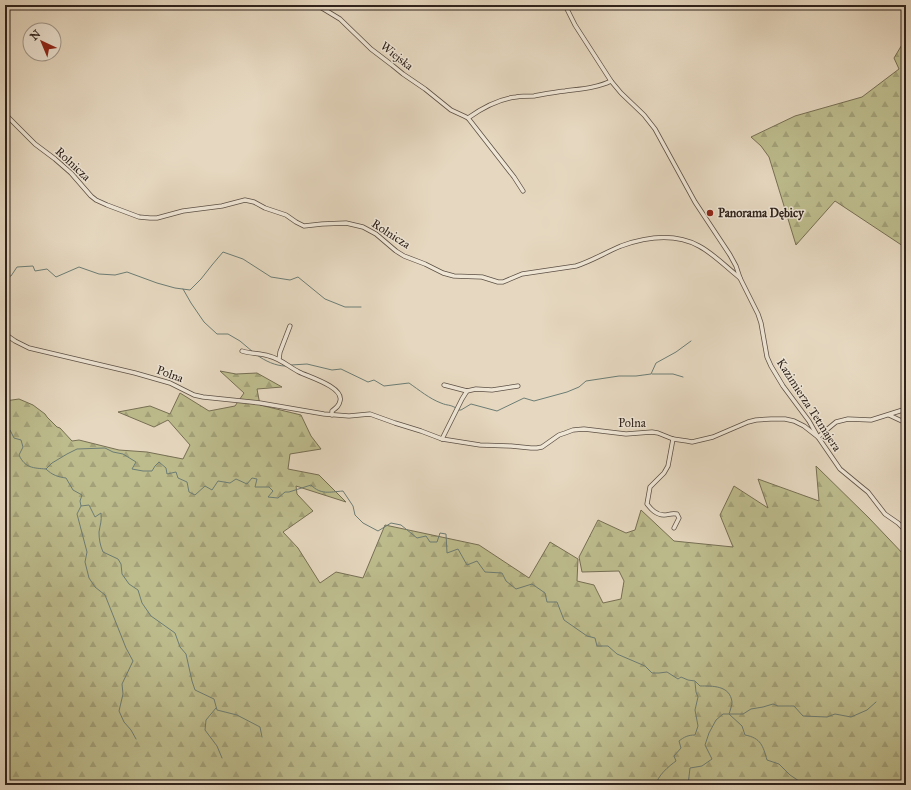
<svg xmlns="http://www.w3.org/2000/svg" width="911" height="790" font-family="'IM FELL Great Primer',serif">
  <defs>
    <pattern id="forest-firs" width="22" height="20" patternUnits="userSpaceOnUse"><rect width="22" height="20" fill="#bdbc8d"/><path d="M5 1l3.5 6h-7zM16 11l3.5 6h-7z" fill="#a3a179"/></pattern>
  </defs>
  <rect width="100%" height="100%" fill="#e6d8c0"/>
  <filter id="stains"><feTurbulence type="fractalNoise" baseFrequency=".005" numOctaves="4"/><feColorMatrix values="0 0 0 0 .2 0 0 0 0 .09 0 0 0 0 .02 0 0 0 .5 -.17"/></filter>
  <radialGradient id="worn" r=".72"><stop offset=".6" stop-color="#630" stop-opacity="0"/><stop offset="1" stop-color="#630" stop-opacity=".3"/></radialGradient>
  <g fill="url(#forest-firs)" stroke="#766f54">
    <polygon points="906,38 906,248 835,201 796,245 769,157 761,146 751,137 795,116 862,97 899,69 894,58"/>
    <polygon points="220,371 236,374 257,373 282,387 257,389 260,405 301,415 311,436 321,449 290,454 288,469 319,475 346,502 296,486 297,494 313,511 283,532 298,548 320,583 336,572 363,578 385,525 479,545 529,578 550,542 578,559 577,581 594,585 603,603 621,599 624,581 619,571 582,572 579,557 598,520 626,533 635,530 641,510 674,541 733,547 720,515 734,486 768,508 758,479 819,501 816,466 869,518 906,557 906,785 5,785 5,401 19,399 33,405 45,414 47,417 57,427 60,428 72,441 79,440 119,450 147,452 183,459 190,445 168,420 154,427 118,412 150,406 170,414 180,393 209,411 235,406 244,393"/>
  </g>
  <g fill="none" stroke-linecap="round" stroke-linejoin="round">
    <g stroke="#6c7d75" stroke-width="1">
      <polyline points="5,277 11,276 17,267 33,266 35,271 47,269 56,277 79,267 99,274 115,275 127,272 157,283 175,288 190,290 201,279 212,265 223,252 243,259 271,277 290,280 298,277 325,299 345,307 361,307"/>
      <polyline points="183,289 191,303 204,322 217,334 228,334 240,341 253,352"/>
      <path d="M257,355C265,361 276,366 285,366"/>
      <path d="M291,365L307,364L332,370L341,369L368,382L374,380L384,386L409,383C419,390 430,399 441,403C448,406 449,404 456,408"/>
      <polyline points="652,374 673,374 683,377"/>
      <polyline points="459,410 461,410 471,404 497,411 524,398 534,401 567,392 579,387 586,381 619,376 636,376 651,374 656,363 676,352 691,341"/>
      <path d="M5,426L10,430L14,438L21,440L23,447L19,455C25,468 33,468 46,469L52,463L67,454L77,449L105,448L113,452L123,454L136,462L132,469L143,471H152L155,466L159,462L166,468L167,474L176,472L178,478L187,482L189,492L195,495L205,486L212,490L218,481L230,483L236,479L247,484L252,478L257,479L255,487H269L273,491L268,497L278,498L285,492H289L311,485C321,495 329,492 343,491L353,506L355,515L363,523L378,531L391,523L401,525L417,538L426,536L430,542H437L440,533L446,534L447,553L458,549L467,565L477,561L485,572L502,573L506,581L516,589L532,584L545,593L547,602H557L564,620L587,636L595,638L597,646H608L617,654L645,666L652,673H659L667,672L678,679L681,677L688,680L695,681L700,686C712,686 730,685 732,702C732,705 730,711 729,714L742,726L745,735C761,738 763,746 767,760L779,764L790,775L805,785"/>
      <path d="M46,469C52,475 58,477 66,478L73,490L82,495L80,501L81,506L89,505L95,517L101,513C102,521 100,525 99,532C99,539 100,545 103,552L118,559L121,564L122,574L129,584L138,590L142,603L151,616L175,633L180,647L186,654L192,681L195,690L214,699L217,710L237,715L260,727L262,737"/>
      <polyline points="81,506 77,514 87,552 85,562 89,578 95,587 105,595 126,648 133,661 122,684 123,694 119,711 124,722 131,730 136,739"/>
      <polyline points="216,708 206,720 205,730 217,746 222,758"/>
      <path d="M656,785C657,776 669,766 676,761L674,756L681,748L679,741C684,737 688,735 695,735L698,726L695,710L698,697L696,692L695,682"/>
      <polyline points="688,785 690,768 702,766 712,759 705,745 709,733 716,720 723,714 743,714 751,709 763,707 773,704 778,706 794,706 803,716 827,717 835,714 851,717 867,710 876,702"/>
    </g>
    <defs>
      <g id="minor">
        <polyline points="317,5 340,19 371,49 392,65 403,74 425,89 451,110 464,116 468,118 514,177 523,191"/>
        <polyline points="565,5 575,25 611,81 621,93 644,115 655,129 695,202 730,255 736,266 740,278 758,314 761,323 767,357 771,366 783,386 809,421 818,437 840,469 863,488 868,492 885,514 898,523 906,531"/>
        <path d="M5,114L35,144L55,159L71,173L91,196L96,200L107,205L139,217L150,218H157L183,211L222,206L245,200L254,202L265,208L286,215L296,222L304,226L322,224L346,223L363,227L376,234L396,251L404,256L425,264L443,273L454,276L482,277L498,282H503L522,274L576,266C592,261 606,252 621,246C646,237 675,233 699,246C714,254 726,267 740,278"/>
        <path d="M468,118C482,108 498,99 516,97C522,96 528,96 534,96C545,94 555,92 565,91C580,89 597,88 611,81"/>
        <polyline points="5,334 15,341 29,348 135,373 170,383 194,395 203,397 260,403 324,414 349,416 370,414 395,423 421,431 442,439 480,445 511,446 531,448 537,448 542,447 559,435 565,433 573,430 584,429 626,434 652,432 658,433 673,439 687,441 692,442 713,437 748,422 756,420 771,419 785,419 794,421 804,426 818,437"/>
        <path d="M242,351C251,354 260,353 269,356C281,359 289,367 299,372C309,377 344,387 340,401C339,406 336,408 332,411V415"/>
        <polyline points="279,359 280,352 290,326"/>
        <polyline points="444,385 467,391 476,389 492,390 518,386"/>
        <polyline points="889,415 906,423"/>
        <polyline points="818,437 836,422 848,419 871,420 906,409"/>
        <polyline points="442,439 462,399 467,391"/>
        <path d="M673,439L668,466L664,473L650,487L647,504C651,509 656,515 664,515C669,515 670,513 677,514L679,518L674,528"/>
      </g>
    </defs>
    <use href="#minor" stroke="#5c5045" stroke-width="5"/>
    <use href="#minor" stroke="#efe6d6" stroke-width="3.5"/>
  </g>
  <circle fill="#8f2418" stroke="#efe6d6" stroke-width="1.5" cx="710" cy="213" r="4"/>
  <g text-anchor="middle" dominant-baseline="central" stroke-width="3" stroke-linejoin="round" paint-order="stroke">
    <g font-size="12" fill="#2e221c" stroke="#efe6d6">
      <text transform="translate(397 56) rotate(38)">Wiejska</text>
      <text transform="translate(73 164) rotate(43)">Rolnicza</text>
      <text transform="translate(391 234) rotate(33)">Rolnicza</text>
      <text transform="translate(170 374) rotate(20)">Polna</text>
      <text transform="translate(809 405) rotate(57)">Kazimierza Tetmajera</text>
      <text x="632" y="423">Polna</text>
    </g>
    <g font-size="12" font-weight="bold" fill="#2e221c" stroke="#efe6d6" text-anchor="start">
      <text x="718" y="213">Panorama Dębicy</text>
    </g>
  </g>
  <rect width="911" height="790" fill="none" stroke="#e6d8c0" stroke-width="20"/>
  <rect x="6" y="6" width="899" height="778" fill="none" stroke="#2e221c" stroke-width="2"/>
  <rect x="10" y="10" width="891" height="770" fill="none" stroke="#2e221c"/>
  <g transform="translate(42 42) rotate(316)"><circle r="19" fill="#efe6d6" stroke="#a2988c"/>
  <path d="M0-3L7 15L0 10L-7 15Z" fill="#8f2418"/>
  <text y="-6" font-size="11" font-weight="bold" text-anchor="middle" fill="#2e221c">N</text>
  </g>
  <rect width="100%" height="100%" filter="url(#stains)"/>
  <rect width="100%" height="100%" fill="url(#worn)"/>
</svg>
